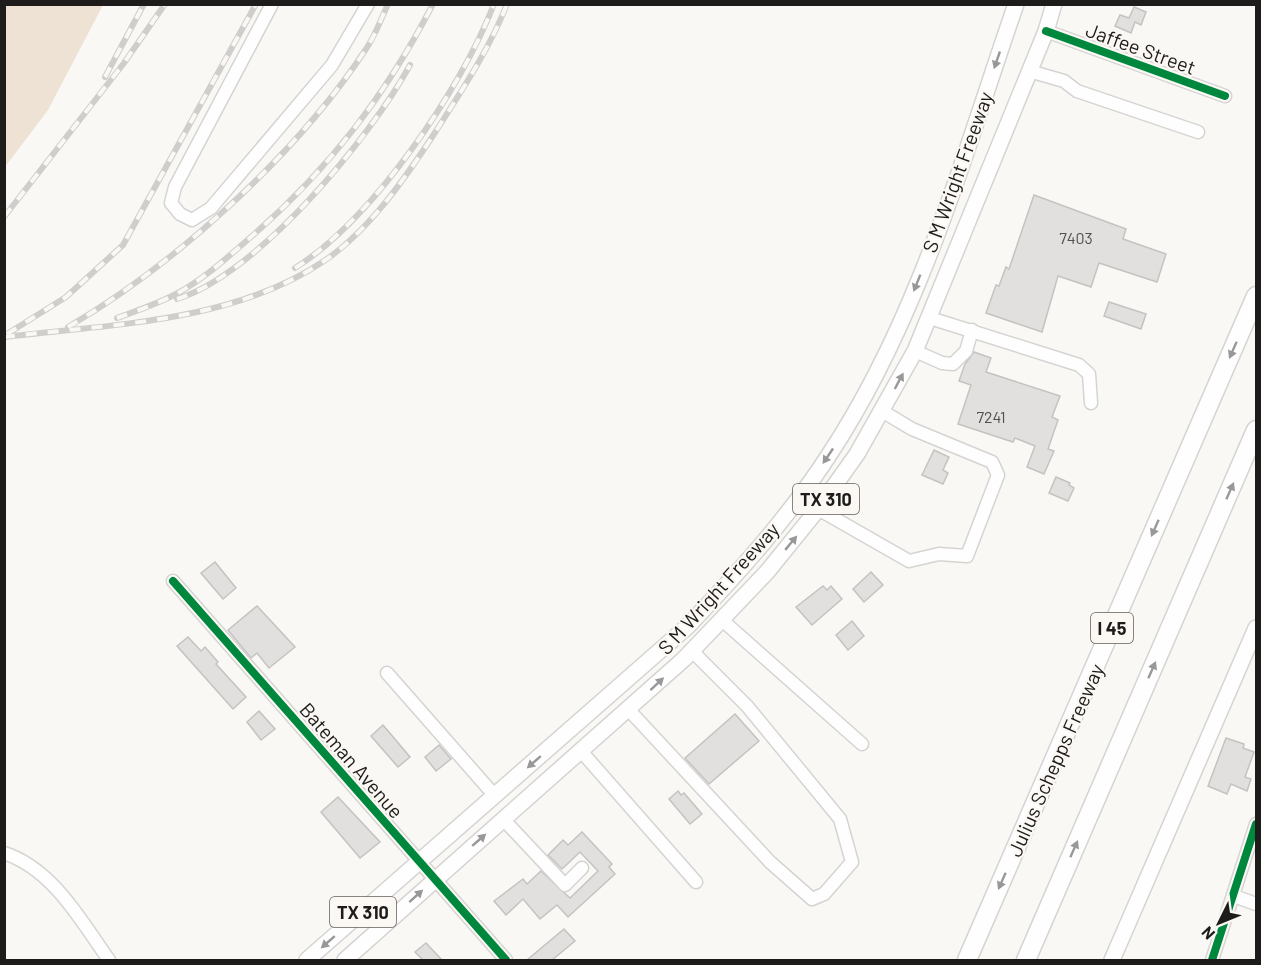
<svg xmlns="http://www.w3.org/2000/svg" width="1261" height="965" font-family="Barlow,sans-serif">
  <rect width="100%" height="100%" fill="#faf8f5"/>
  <polygon fill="#eee2d5" points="5,4 103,5 48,110 5,167"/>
  <g fill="#e2e0de" stroke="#c4c3c1" stroke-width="1.5">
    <polygon points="1134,7 1146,12 1141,25 1135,22 1131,33 1115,26 1120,15 1129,18"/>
    <polygon points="1034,195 1126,229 1123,239 1166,254 1157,282 1099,263 1091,287 1058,276 1042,332 986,313 996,285 999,286 1006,267 1009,269"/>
    <polygon points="1109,302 1146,314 1141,329 1104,316"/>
    <polygon points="974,352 991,358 986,372 1060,396 1052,417 1058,420 1048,449 1054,451 1044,474 1027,467 1035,446 1015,438 1013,442 958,424 971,385 959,381 965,364"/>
    <polygon points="934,450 949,457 943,470 948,473 943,484 922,475"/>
    <polygon points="1056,477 1070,483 1069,485 1074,488 1068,501 1049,493"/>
    <polygon points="215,562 236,588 223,599 201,573"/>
    <polygon points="871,572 883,585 864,602 853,589"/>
    <polygon points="823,586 827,590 831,586 842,599 812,625 796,607"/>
    <polygon points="257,606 295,647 269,668 257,653 251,658 228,630"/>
    <polygon points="852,621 864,636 848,650 836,635"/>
    <polygon points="188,637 201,651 205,647 218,662 216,664 246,697 233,709 177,646"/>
    <polygon points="259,711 275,729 261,740 247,722"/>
    <polygon points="735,714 759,741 709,784 685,758"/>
    <polygon points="383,725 410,757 398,767 371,736"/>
    <polygon points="1226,738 1244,744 1243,748 1254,752 1245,777 1251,779 1247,791 1231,784 1227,794 1208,786"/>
    <polygon points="439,745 451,759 436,771 425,757"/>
    <polygon points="678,791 681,795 684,793 702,814 690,824 669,799"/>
    <polygon points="338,797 380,842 360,858 321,812"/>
    <polygon points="582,832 612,864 609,867 615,874 568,917 557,905 540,919 523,899 506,915 494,901 523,879 527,884 541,871 570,898 598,871 580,852 562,869 548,855 563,840 568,845"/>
    <polygon points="564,929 575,941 552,960 527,960"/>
    <polygon points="426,943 442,960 423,960 415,952"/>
  </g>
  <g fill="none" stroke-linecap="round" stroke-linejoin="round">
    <defs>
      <g id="minor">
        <polyline points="272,4 175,187 171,203 180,214 192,220 211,208 332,65 368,4"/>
        <polyline points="1046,31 1225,96"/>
        <polyline points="1029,71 1064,81 1077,91 1198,132"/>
        <polyline points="930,318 1079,365 1089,374 1091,403"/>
        <polyline points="915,351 942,363 953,364 966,351 972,330"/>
        <polyline points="818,509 909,561 939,554 967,556 998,475 992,462 912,429 882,411"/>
        <polyline points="173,581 506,960"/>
        <polyline points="722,620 862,744"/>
        <polyline points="387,673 495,796"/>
        <polyline points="628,709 770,862 812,899 824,894 852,862 840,819 747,706 692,651"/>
        <polyline points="581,751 696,882"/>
        <polyline points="503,819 565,885 582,868"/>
        <path d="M4,853C53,869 81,921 109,960"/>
        <polyline points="1234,896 1256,904"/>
        <polyline points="1212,960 1256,824"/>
      </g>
      <g id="major">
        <path d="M307,960L688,626C738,573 789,517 829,455C919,319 963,157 1016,4"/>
        <polyline points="345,960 684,659 767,572 818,509 857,454 915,351 1046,31 1054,4"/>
        <polyline points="1112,960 1256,628"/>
      </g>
      <g id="highway">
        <polyline points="967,960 1256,296"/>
        <polyline points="1026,960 1256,430"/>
      </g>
    </defs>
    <use href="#minor" stroke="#d6d4d2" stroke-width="15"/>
    <use href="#major" stroke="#d6d4d2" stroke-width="18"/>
    <use href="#highway" stroke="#d6d4d2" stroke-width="21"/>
    <use href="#minor" stroke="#fefefe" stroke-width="12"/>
    <use href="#major" stroke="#fefefe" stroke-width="15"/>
    <use href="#highway" stroke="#fefefe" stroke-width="18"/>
    <defs>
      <g id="rail">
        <polyline points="105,77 144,4"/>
        <polyline points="4,217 124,63 165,4"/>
        <path d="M295,268C372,220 461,90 494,4"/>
        <path d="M177,299C257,275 371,137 410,65"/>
        <path d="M117,318C136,311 157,304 176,294C204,279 228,257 252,236C329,169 386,95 433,4"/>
        <path d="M68,327C176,264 297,154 366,49C375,36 381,19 388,4"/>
        <polyline points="7,334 66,297 123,245 256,4"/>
        <path d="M4,337C111,324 232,323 324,261C370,230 406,177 436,131C462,90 489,50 507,4"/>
      </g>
    </defs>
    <use href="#rail" stroke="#cfcecd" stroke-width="6"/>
    <use href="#rail" stroke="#fbf8f4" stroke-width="4" stroke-dasharray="11" stroke-linecap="butt"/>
    <defs>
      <g id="cycleway">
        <polyline points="1046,31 1225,96"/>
        <polyline points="173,581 506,960"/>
        <polyline points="1212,960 1256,824"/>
      </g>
    </defs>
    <use href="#cycleway" stroke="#fbf8f4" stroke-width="11"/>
    <use href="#cycleway" stroke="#00873e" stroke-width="8"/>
  </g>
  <defs><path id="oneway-solid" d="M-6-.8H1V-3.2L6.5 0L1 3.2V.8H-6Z" transform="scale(1.5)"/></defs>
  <g fill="#999898">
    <use href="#oneway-solid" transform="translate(997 60) rotate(109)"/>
    <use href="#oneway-solid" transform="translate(917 283) rotate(112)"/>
    <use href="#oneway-solid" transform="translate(1233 350) rotate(114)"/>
    <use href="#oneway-solid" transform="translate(899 381) rotate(-62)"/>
    <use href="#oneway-solid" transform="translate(828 456) rotate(124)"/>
    <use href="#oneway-solid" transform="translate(1230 491) rotate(-66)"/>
    <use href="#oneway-solid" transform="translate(1155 528) rotate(114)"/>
    <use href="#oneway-solid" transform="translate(791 543) rotate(-50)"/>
    <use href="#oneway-solid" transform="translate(1152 670) rotate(-66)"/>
    <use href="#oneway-solid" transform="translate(657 684) rotate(-43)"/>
    <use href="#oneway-solid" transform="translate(534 762) rotate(139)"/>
    <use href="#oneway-solid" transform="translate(479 840) rotate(-41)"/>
    <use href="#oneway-solid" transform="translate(1074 849) rotate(-66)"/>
    <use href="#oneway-solid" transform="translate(1002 881) rotate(114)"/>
    <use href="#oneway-solid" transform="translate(416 896) rotate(-42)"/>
    <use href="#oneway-solid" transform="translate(328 942) rotate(139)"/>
  </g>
  <g text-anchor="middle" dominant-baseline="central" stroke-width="4.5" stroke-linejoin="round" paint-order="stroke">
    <g font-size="16" fill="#504f4e">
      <text x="1076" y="237">7403</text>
      <text x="991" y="416">7241</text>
    </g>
    <g fill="#fbf8f4" stroke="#605e5c" stroke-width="1.5">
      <rect x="793" y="484" width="66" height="30" rx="4.5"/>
      <rect x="1091" y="613" width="42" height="30" rx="4.5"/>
      <rect x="330" y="897" width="66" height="30" rx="4.5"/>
    </g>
    <g font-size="18" font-weight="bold" fill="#1d1c1b">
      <text x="826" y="499">TX 310</text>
      <text x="1112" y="628">I 45</text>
      <text x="363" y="912">TX 310</text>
    </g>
    <g font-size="20" fill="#1d1c1b" stroke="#fbf8f4">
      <text transform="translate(1141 48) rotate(20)">Jaffee Street</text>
      <text transform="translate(957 172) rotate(-70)">S M Wright Freeway</text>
      <text transform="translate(718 588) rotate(-48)">S M Wright Freeway</text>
      <text transform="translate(352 760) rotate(49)">Bateman Avenue</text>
      <text transform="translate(1055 760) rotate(-66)">Julius Schepps Freeway</text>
    </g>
  </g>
  <rect width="1261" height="965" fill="none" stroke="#1d1c1b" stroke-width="12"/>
  <g transform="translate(1219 923) rotate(227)" stroke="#fbf8f4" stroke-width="4.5" paint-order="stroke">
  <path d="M0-4.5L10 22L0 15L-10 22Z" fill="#1d1c1b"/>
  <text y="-9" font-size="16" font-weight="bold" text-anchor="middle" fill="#1d1c1b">N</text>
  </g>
</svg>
